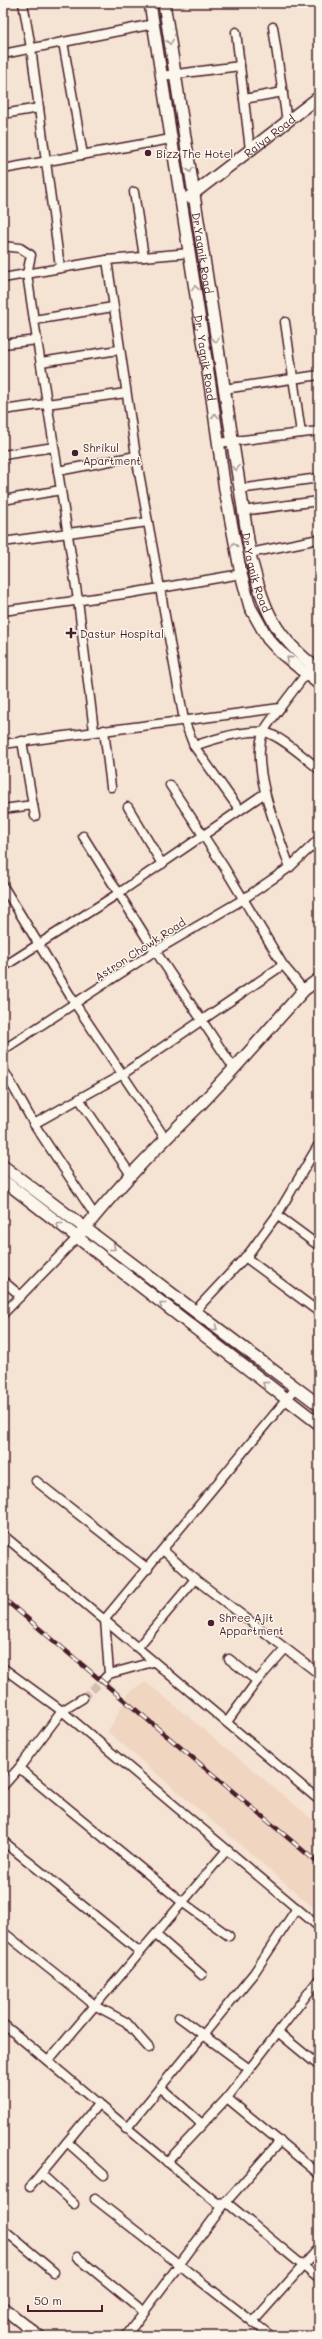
<svg xmlns="http://www.w3.org/2000/svg" width="322" height="2339" font-family="Mali,sans-serif">
  <rect width="100%" height="100%" fill="#f5e3d3"/>
  <filter id="ink" filterUnits="userSpaceOnUse"><feTurbulence type="fractalNoise" baseFrequency=".025" numOctaves="2"/><feDisplacementMap in="SourceGraphic" scale="8" xChannelSelector="R" yChannelSelector="G"/><feConvolveMatrix kernelMatrix="1 2 1 2 8 2 1 2 1" color-interpolation-filters="sRGB"/></filter>
  <g filter="url(#ink)">
    <polygon fill="#f0d5c1" points="146,1682 319,1825 319,1912 108,1732 130,1691"/>
    <g fill="none" stroke-linecap="round" stroke-linejoin="round">
      <polyline stroke="#d3bcb1" stroke-width="8" stroke-dasharray="8 4" stroke-linecap="butt" points="83,1698 104,1679"/>
      <defs>
        <g id="street">
          <polyline points="23,3 31,48 60,267"/>
          <polyline points="273,27 287,122"/>
          <polyline points="236,32 250,150"/>
          <polyline points="63,42 83,155"/>
          <polyline points="3,54 154,24"/>
          <polyline points="161,76 240,66"/>
          <polyline points="244,99 283,92"/>
          <polyline points="3,114 39,108"/>
          <polyline points="3,169 171,139"/>
          <polyline points="134,192 144,257"/>
          <polyline points="3,246 20,248 31,255 27,274 37,340 3,344"/>
          <polyline points="107,260 136,456 184,720 194,746 239,809"/>
          <polyline points="3,278 107,260 190,253"/>
          <polyline points="34,320 113,307"/>
          <polyline points="285,322 301,433"/>
          <polyline points="37,340 58,471 136,456"/>
          <polyline points="41,362 118,350"/>
          <polyline points="224,389 319,375"/>
          <polyline points="3,410 126,393"/>
          <polyline points="218,443 319,431"/>
          <polyline points="3,455 54,447"/>
          <polyline points="58,471 78,600 94,731"/>
          <polyline points="239,489 319,478"/>
          <polyline points="3,500 61,490"/>
          <polyline points="242,511 319,501"/>
          <polyline points="3,542 148,522"/>
          <polyline points="250,553 319,539"/>
          <polyline points="3,611 131,593 241,574"/>
          <path d="M280,708C275,716 268,723 264,731C249,764 278,834 290,867L319,839"/>
          <polyline points="104,730 111,787"/>
          <polyline points="22,741 33,805"/>
          <polyline points="3,744 280,708 309,670"/>
          <path d="M194,746C214,739 242,730 263,732C278,733 307,760 319,769"/>
          <polyline points="170,785 224,867 283,965 304,990"/>
          <polyline points="128,807 162,864"/>
          <polyline points="3,809 33,805 35,816"/>
          <polyline points="83,836 146,937 233,1067"/>
          <polyline points="3,886 76,1005 165,1138"/>
          <polyline points="3,967 119,893 265,793"/>
          <polyline points="3,1050 155,951 242,900 290,867"/>
          <polyline points="3,1069 34,1124 94,1214"/>
          <polyline points="80,1100 131,1175"/>
          <polyline points="34,1124 123,1074 283,965"/>
          <polyline points="277,1215 319,1246"/>
          <polyline points="245,1257 319,1312"/>
          <polyline points="3,1281 21,1296"/>
          <polyline points="194,1312 250,1252 277,1215 319,1144"/>
          <polyline points="3,1314 76,1239"/>
          <polyline points="36,1481 148,1569"/>
          <polyline points="3,1535 319,1800"/>
          <polyline points="163,1550 195,1579 319,1674"/>
          <polyline points="138,1647 195,1579"/>
          <polyline points="229,1659 257,1681"/>
          <polyline points="3,1668 62,1711 319,1927"/>
          <polyline points="109,1674 105,1619 296,1388"/>
          <polyline points="104,1679 109,1674 153,1662"/>
          <polyline points="227,1722 257,1681 285,1649"/>
          <polyline points="19,1768 182,1902 229,1936"/>
          <polyline points="3,1786 19,1768 62,1711 83,1698"/>
          <polyline points="3,1841 140,1952"/>
          <polyline points="3,1932 96,2006 126,2022 149,2048"/>
          <polyline points="156,1935 202,1975"/>
          <polyline points="319,1979 227,2098 319,2174"/>
          <polyline points="179,2017 248,2068"/>
          <path d="M3,2024C75,2083 145,2144 217,2203L226,2202L319,2279"/>
          <polyline points="279,2033 319,2066"/>
          <polyline points="48,2061 226,1851"/>
          <polyline points="160,2087 202,2124"/>
          <polyline points="126,2129 254,1973 297,1908"/>
          <polyline points="67,2142 104,2175"/>
          <polyline points="167,2162 227,2098"/>
          <polyline points="41,2174 74,2204"/>
          <polyline points="30,2187 99,2103"/>
          <polyline points="95,2199 271,2336"/>
          <polyline points="3,2229 54,2272"/>
          <polyline points="77,2257 143,2311"/>
          <polyline points="253,2322 319,2248"/>
          <polyline points="126,2336 226,2202 280,2141"/>
        </g>
        <g id="secondary">
          <path id="s1" d="M150,3L211,391L225,490L241,574L250,607L268,639L280,652L319,684"/>
          <path id="s2" d="M164,3L251,559C265,612 274,636 319,670"/>
          <path id="s3" d="M189,197L319,97"/>
          <polyline points="3,1166 319,1405"/>
          <polyline points="3,1180 319,1424"/>
          <path d="M82,1232C118,1186 158,1146 200,1105C236,1068 270,1028 304,990L319,979"/>
          <polyline points="3,2308 39,2336"/>
        </g>
      </defs>
      <use href="#street" stroke="#4a1f2b" stroke-width="11"/>
      <use href="#secondary" stroke="#4a1f2b" stroke-width="14"/>
      <use href="#street" stroke="#fbf7ec" stroke-width="8"/>
      <use href="#secondary" stroke="#fbf7ec" stroke-width="11"/>
      <defs>
        <polyline id="rail" points="3,1598 319,1864"/>
      </defs>
      <use href="#rail" stroke="#4a1f2b" stroke-width="4.5"/>
      <use href="#rail" stroke="#fbf7ec" stroke-width="3" stroke-dasharray="9" stroke-linecap="butt"/>
    </g>
    <defs><path id="oneway-chevron" d="M-2-3.5L2.5 0L-2 3.5" fill="none" stroke-width="1.6" stroke-linecap="round" stroke-linejoin="round"/></defs>
    <g stroke="#ab9695">
      <use href="#oneway-chevron" transform="translate(170 42) rotate(81)"/>
      <use href="#oneway-chevron" transform="translate(190 170) rotate(81)"/>
      <use href="#oneway-chevron" transform="translate(195 288) rotate(-99)"/>
      <use href="#oneway-chevron" transform="translate(216 340) rotate(81)"/>
      <use href="#oneway-chevron" transform="translate(215 416) rotate(-97)"/>
      <use href="#oneway-chevron" transform="translate(236 468) rotate(81)"/>
      <use href="#oneway-chevron" transform="translate(234 545) rotate(-100)"/>
      <use href="#oneway-chevron" transform="translate(289 659) rotate(-140)"/>
      <use href="#oneway-chevron" transform="translate(59 1225) rotate(-141)"/>
      <use href="#oneway-chevron" transform="translate(113 1248) rotate(38)"/>
      <use href="#oneway-chevron" transform="translate(162 1305) rotate(-142)"/>
      <use href="#oneway-chevron" transform="translate(215 1328) rotate(37)"/>
      <use href="#oneway-chevron" transform="translate(265 1384) rotate(-142)"/>
    </g>
  </g>
  <g fill="#4a1f2b" stroke="#fbf7ec" stroke-width="1.5">
    <circle cx="148" cy="153" r="4"/>
    <circle cx="75" cy="453" r="4"/>
    <path d="M69 627h4v4h4v4h-4v4h-4v-4h-4v-4h4z"/>
    <circle cx="211" cy="1623" r="4"/>
  </g>
  <g text-anchor="middle" dominant-baseline="central" stroke-width="3" stroke-linejoin="round" paint-order="stroke">
    <g font-size="11" fill="#4a1f2b" stroke="#fbf7ec">
      <text stroke="none"><textPath href="#s3" startOffset="101">Raiya Road</textPath></text>
      <text stroke="none"><textPath href="#s2" startOffset="253">Dr.Yagnik Road</textPath></text>
      <text stroke="none"><textPath href="#s1" startOffset="359">Dr. Yagnik Road</textPath></text>
      <text stroke="none"><textPath href="#s2" startOffset="577">Dr.Yagnik Road</textPath></text>
      <text transform="translate(140 949) rotate(-33)">Astron Chowk Road</text>
    </g>
    <g font-size="11" fill="#4a1f2b" stroke="#fbf7ec" text-anchor="start">
      <text x="156" y="153">Bizz The Hotel</text>
      <text x="83" y="447">Shrikul<tspan x="83" dy="13">Apartment</tspan></text>
      <text x="80" y="633">Dastur Hospital</text>
      <text x="219" y="1617">Shree Ajit<tspan x="219" dy="13">Appartment</tspan></text>
    </g>
  </g>
  <rect width="322" height="2339" fill="none" stroke="#fbf7ec" stroke-width="16"/>
  <rect x="8" y="8" width="306" height="2323" fill="none" stroke="#4a1f2b" stroke-width="1.5" filter="url(#ink)"/>
  <path d="M28 2305v6h74v-6" fill="none" stroke="#4a1f2b" stroke-width="2"/>
  <text x="34" y="2305" font-size="12" fill="#4a1f2b" stroke="#fbf7ec" stroke-width="3" paint-order="stroke">50 m</text>
</svg>
